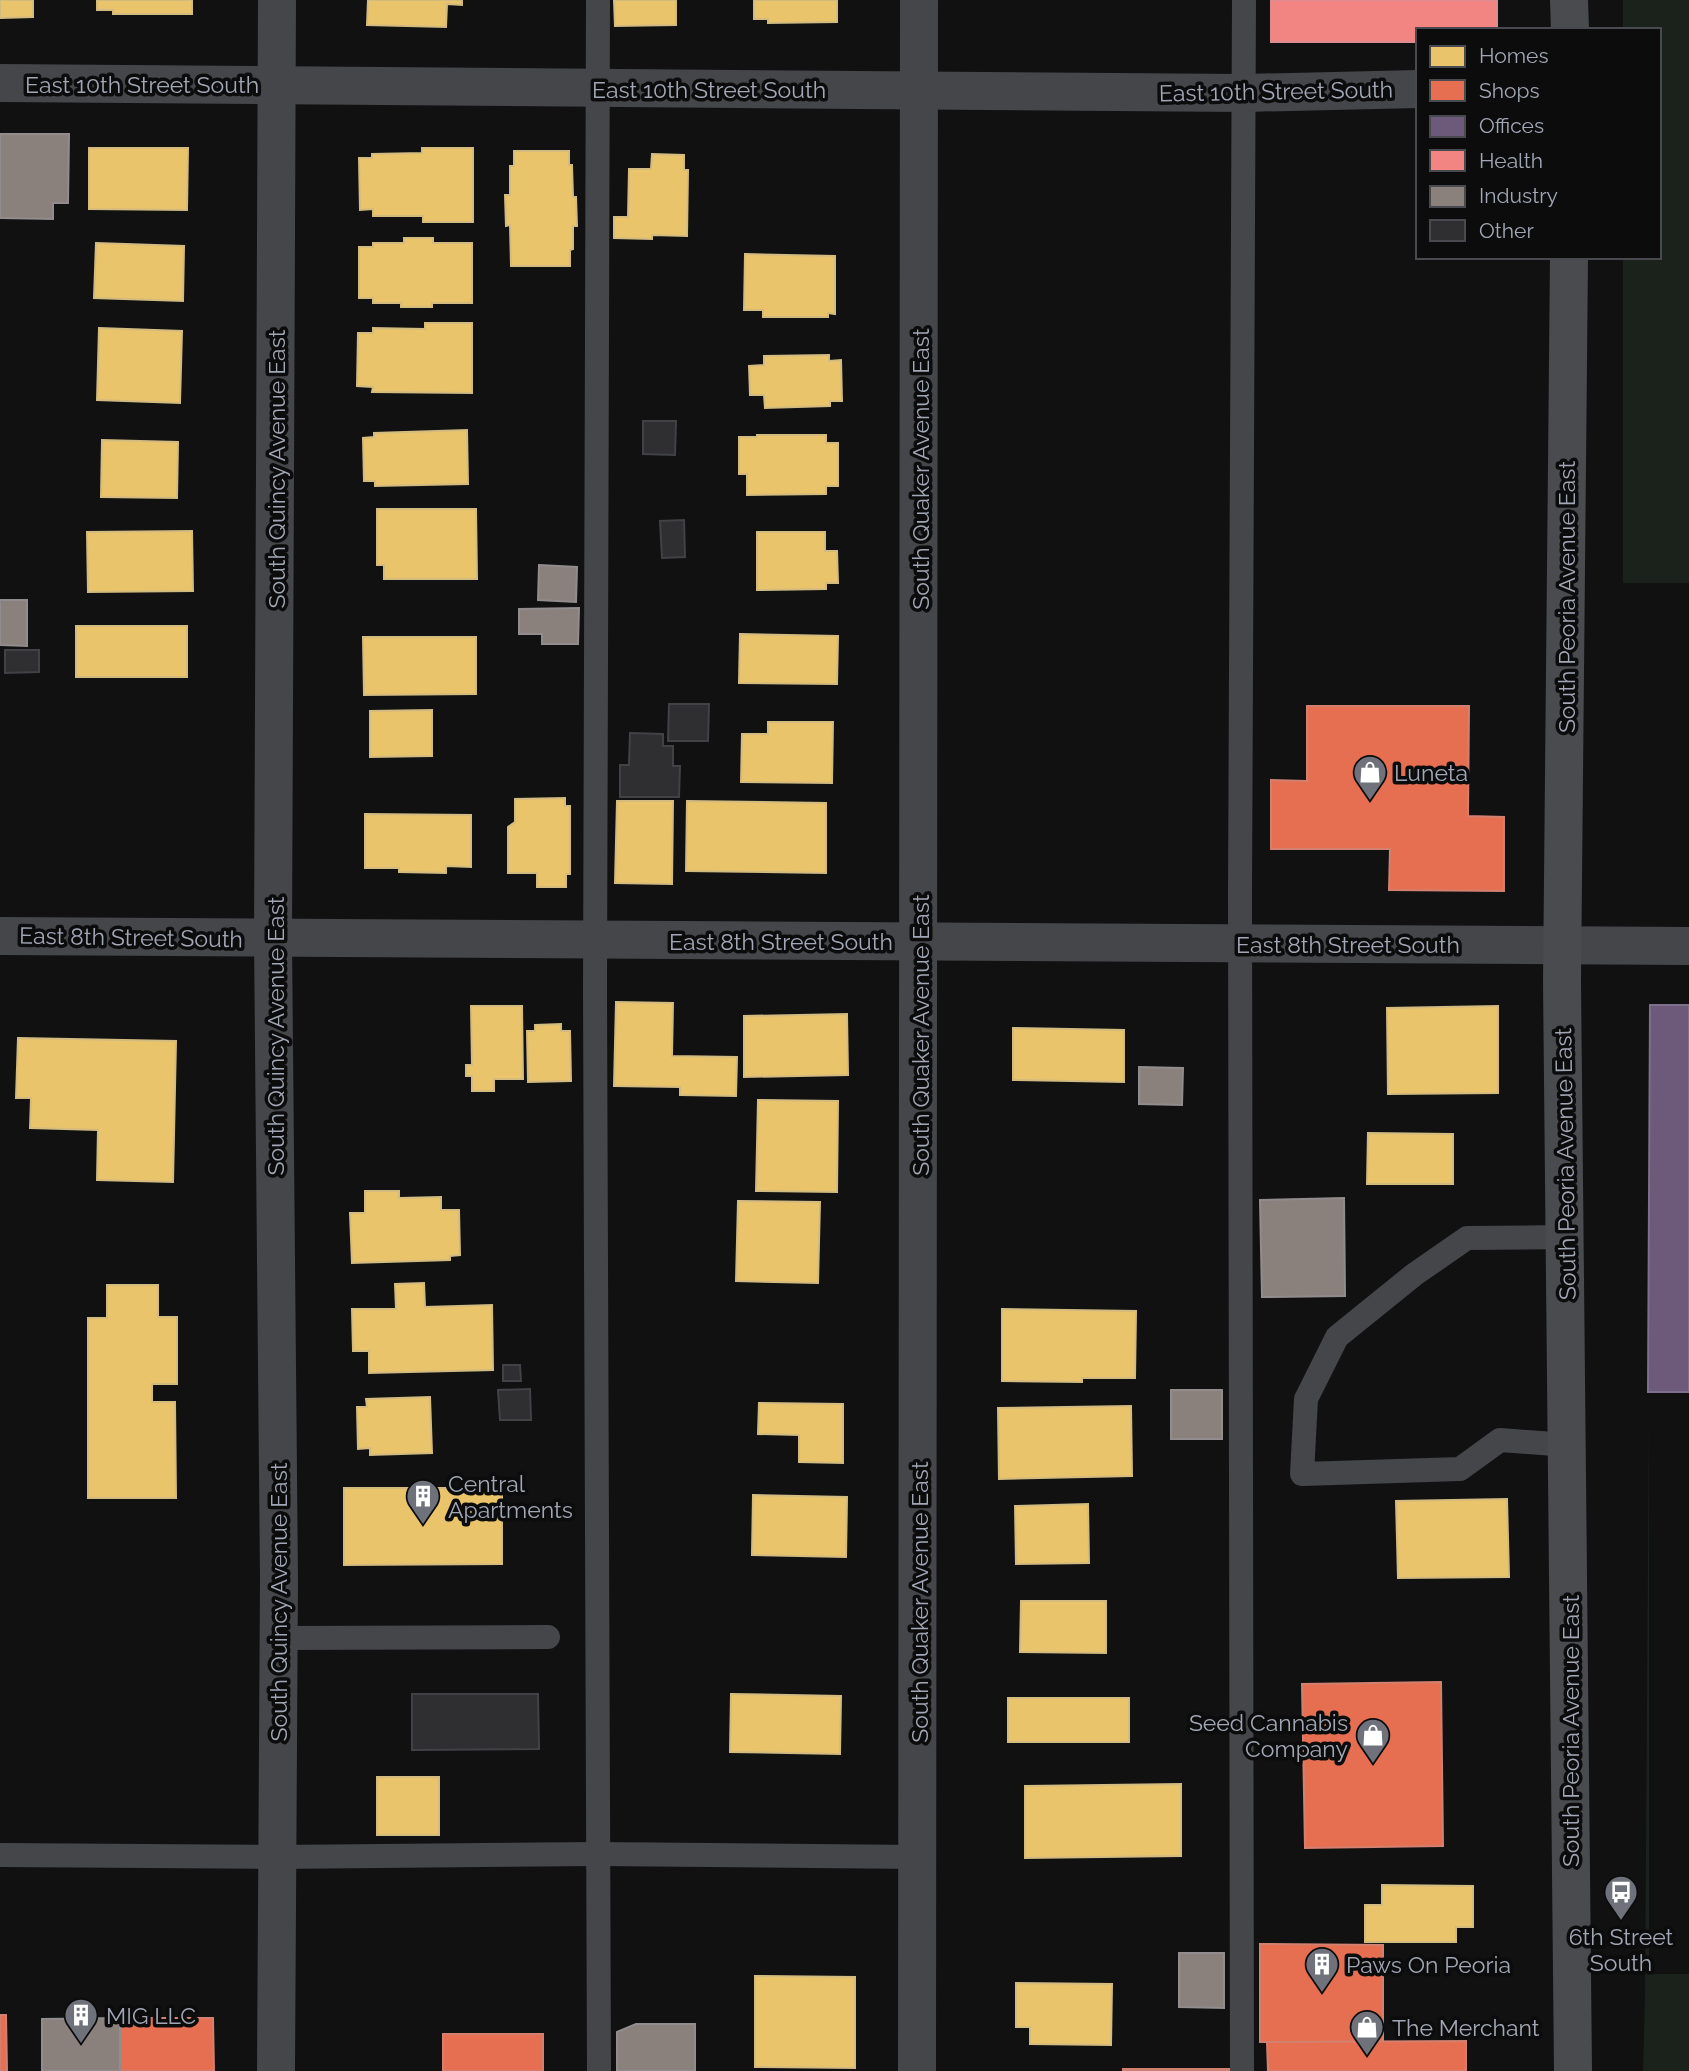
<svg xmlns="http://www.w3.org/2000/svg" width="1689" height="2071" font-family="Raleway,sans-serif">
  <rect width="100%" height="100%" fill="#111112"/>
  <g fill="#1b221c">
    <polygon points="1623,0 1689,0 1689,583 1623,583 1623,257 1659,257 1659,30 1623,30"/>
    <polygon points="1649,1409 1649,1974 1689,1974 1689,2071 1643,2071 1645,1994"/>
  </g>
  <g fill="#e9c46a" stroke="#d3bb80" stroke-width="2">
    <polygon points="0,0 33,0 33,17 0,18"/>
    <polygon points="97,0 192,0 192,14 113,14 113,10 97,10"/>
    <polygon points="368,0 462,0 462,5 447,4 446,27 367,25"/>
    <polygon points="614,0 676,0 676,25 615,26"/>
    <polygon points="754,0 837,0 837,22 768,23 768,19 754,19"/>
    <polygon points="89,148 188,148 187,210 89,209"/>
    <polygon points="422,148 473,148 473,222 423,222 423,216 373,216 373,209 360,210 359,158 372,158 372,154 422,153"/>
    <polygon points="514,151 569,151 569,165 572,165 573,197 576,197 577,226 573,226 573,249 570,250 570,266 511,266 510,225 506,226 505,195 510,195 510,166 514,166"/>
    <polygon points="652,154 684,155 684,170 688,170 687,236 652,235 652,239 614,238 614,217 628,217 629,169 651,169"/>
    <polygon points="404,238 433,238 433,243 472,243 472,303 432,303 432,307 401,307 401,303 373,303 373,298 359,298 359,247 373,247 373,243 404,243"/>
    <polygon points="96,243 184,246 183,301 94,298"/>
    <polygon points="745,254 835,256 835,314 828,313 828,317 763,317 763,310 744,310"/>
    <polygon points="425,323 472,323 472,393 372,392 373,387 357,386 358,333 373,333 373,328 425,329"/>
    <polygon points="99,328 182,331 180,403 97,400"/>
    <polygon points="829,355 829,361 841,360 842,401 830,401 830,406 765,408 764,395 750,395 749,366 764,365 764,356"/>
    <polygon points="467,430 468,484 375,486 375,481 364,481 363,438 374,437 374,433"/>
    <polygon points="757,435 826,435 826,443 838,443 838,486 826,486 826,494 747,495 747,474 739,474 739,437 757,437"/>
    <polygon points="102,440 178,442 177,498 101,497"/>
    <polygon points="377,509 476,509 477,579 384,579 384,565 377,565"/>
    <polygon points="192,531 193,591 88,592 87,532"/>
    <polygon points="757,532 825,532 825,551 837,551 838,583 826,583 826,589 757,590"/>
    <rect x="76" y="626" width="111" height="51"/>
    <polygon points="740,634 838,636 837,684 739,683"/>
    <polygon points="363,637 476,637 476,694 364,695"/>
    <polygon points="432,710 432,756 370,757 370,711"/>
    <polygon points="768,722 833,722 832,783 741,782 742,734 768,734"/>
    <polygon points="565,798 565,806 570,806 570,874 566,874 566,887 537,887 537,873 508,873 508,827 515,822 515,799"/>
    <polygon points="617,801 673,801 672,884 615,883"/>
    <polygon points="687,801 826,803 826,873 686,871"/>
    <polygon points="365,814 471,815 471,867 446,866 446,873 399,872 399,868 365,868"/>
    <polygon points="616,1002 673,1003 672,1056 737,1057 736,1096 680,1095 680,1087 614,1086"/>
    <polygon points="471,1006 522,1006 523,1079 494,1079 494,1091 472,1091 472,1076 466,1076 466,1065 472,1065"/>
    <polygon points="1498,1006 1498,1093 1388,1094 1387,1008"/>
    <polygon points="847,1014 848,1075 744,1077 744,1016"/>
    <polygon points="561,1024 561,1031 570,1031 571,1081 528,1082 527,1031 535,1031 535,1025"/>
    <polygon points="1013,1028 1124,1030 1124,1082 1013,1080"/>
    <polygon points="18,1038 176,1041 173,1182 97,1180 98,1130 30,1128 31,1098 16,1098"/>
    <polygon points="758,1100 838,1101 837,1192 756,1191"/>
    <polygon points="1368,1133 1453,1134 1453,1184 1367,1184"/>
    <polygon points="365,1191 399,1191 399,1198 441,1197 441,1210 459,1210 460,1255 450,1256 450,1260 352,1263 350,1213 365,1213"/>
    <polygon points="738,1201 820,1202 818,1283 736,1281"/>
    <polygon points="424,1283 425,1307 492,1305 493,1370 369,1373 369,1351 353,1351 352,1309 396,1309 395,1284"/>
    <polygon points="107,1285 158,1285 158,1317 177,1317 177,1384 152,1384 152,1402 175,1402 176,1498 88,1498 88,1318 107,1318"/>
    <polygon points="1002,1309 1136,1311 1135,1378 1082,1378 1082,1382 1002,1381"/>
    <polygon points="430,1397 432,1453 370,1455 370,1448 358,1449 357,1407 367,1407 366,1399"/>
    <polygon points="759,1403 843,1404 843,1463 799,1462 799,1435 758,1434"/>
    <polygon points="1131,1406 1132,1476 999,1479 998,1408"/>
    <polygon points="344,1488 502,1488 502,1564 344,1565"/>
    <polygon points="753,1495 847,1497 846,1557 752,1555"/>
    <polygon points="1507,1499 1509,1577 1398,1578 1396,1501"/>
    <polygon points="1088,1504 1089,1563 1016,1564 1015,1506"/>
    <polygon points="1021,1601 1106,1601 1106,1653 1020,1652"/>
    <polygon points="731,1694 841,1696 840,1754 730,1752"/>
    <rect x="1008" y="1698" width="121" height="44"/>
    <rect x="377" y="1777" width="62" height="58"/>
    <polygon points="1181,1784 1181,1856 1025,1858 1025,1786"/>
    <polygon points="1382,1885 1473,1886 1473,1927 1456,1927 1456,1942 1365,1942 1365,1905 1382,1905"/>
    <polygon points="755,1976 855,1977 855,2068 755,2067"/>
    <polygon points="1016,1983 1112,1984 1111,2045 1030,2044 1030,2027 1016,2027"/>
  </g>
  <g fill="#e76f51" stroke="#d2806f" stroke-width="2">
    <polygon points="1307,706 1469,706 1468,816 1504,817 1504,891 1389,890 1390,849 1271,849 1271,780 1307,781"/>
    <polygon points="1441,1682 1443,1846 1305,1848 1302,1684"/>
    <polygon points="1260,1944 1383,1945 1383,2042 1260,2042"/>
    <polygon points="0,2015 6,2015 7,2071 0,2071"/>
    <polygon points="120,2018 213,2018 214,2071 120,2071"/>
    <rect x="443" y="2034" width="100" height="37"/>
    <polygon points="1466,2041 1466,2071 1268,2071 1267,2042"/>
    <rect x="1123" y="2069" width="106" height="2"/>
  </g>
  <polygon fill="#6d597a" stroke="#7d708b" stroke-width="2" points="1650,1005 1689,1005 1689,1392 1648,1392"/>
  <polygon fill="#f28482" stroke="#da8e91" stroke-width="2" points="1271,0 1497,0 1497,30 1418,30 1418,42 1271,42"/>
  <g fill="#8a817c" stroke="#918c8d" stroke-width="2">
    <polygon points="0,134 69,134 68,203 53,203 53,219 0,218"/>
    <polygon points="539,565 577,567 576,602 538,600"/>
    <polygon points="0,600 27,600 27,646 0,645"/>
    <polygon points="579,608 578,644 542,644 542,634 519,634 519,609"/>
    <polygon points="1139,1067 1183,1068 1182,1105 1139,1104"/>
    <polygon points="1344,1198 1345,1296 1262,1297 1260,1200"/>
    <rect x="1171" y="1390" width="51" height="49"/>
    <polygon points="1179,1953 1224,1953 1224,2008 1179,2007"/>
    <polygon points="120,2018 120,2071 42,2071 42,2019"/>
    <polygon points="636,2024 695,2024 695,2071 617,2071 617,2032"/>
  </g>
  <g fill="#2f2f31" stroke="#404246" stroke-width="2">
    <polygon points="643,421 676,421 675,455 643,454"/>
    <polygon points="684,520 685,557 662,558 660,521"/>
    <polygon points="5,650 39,650 39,672 5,673"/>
    <polygon points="669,704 709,704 708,741 668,741"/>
    <polygon points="630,733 663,734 663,746 673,746 673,766 680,766 679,797 620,797 620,765 629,765"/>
    <polygon points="503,1365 520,1365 521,1381 503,1381"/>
    <polygon points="530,1389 531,1420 500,1420 498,1390"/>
    <polygon points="412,1694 538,1694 539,1749 412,1750"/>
  </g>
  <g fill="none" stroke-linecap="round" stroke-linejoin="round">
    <g stroke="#45464a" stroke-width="24">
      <polyline points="598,0 595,991 599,2071"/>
      <polyline points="1565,1237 1467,1238 1415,1274 1337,1337 1306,1399 1302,1474 1460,1469 1500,1440 1568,1445"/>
      <polyline points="279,1638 548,1637"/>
      <polyline points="0,1855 277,1857 598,1854 918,1857"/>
      <polyline points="1242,2071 1240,896 1244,0"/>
    </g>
    <g stroke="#45464a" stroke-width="38">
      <polyline points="0,83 1243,93 1418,89"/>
      <polyline points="0,936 1689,946"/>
      <polyline points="276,2071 279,1580 273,939 277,0"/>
      <polyline points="917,2071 919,0"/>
    </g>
    <g stroke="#494b4f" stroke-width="38">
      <polyline points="1569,0 1570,30"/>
      <polyline points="1569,257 1562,982 1573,2071"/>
    </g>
  </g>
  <defs>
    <symbol id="shop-pin" viewBox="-11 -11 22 30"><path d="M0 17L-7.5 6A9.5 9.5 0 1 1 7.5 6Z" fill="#6f727b" stroke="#0c0c0d"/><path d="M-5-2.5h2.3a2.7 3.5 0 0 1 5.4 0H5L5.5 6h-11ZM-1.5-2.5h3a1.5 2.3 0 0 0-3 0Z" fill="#fff"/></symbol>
    <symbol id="building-pin" viewBox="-11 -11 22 30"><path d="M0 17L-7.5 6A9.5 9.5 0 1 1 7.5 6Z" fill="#6f727b" stroke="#0c0c0d"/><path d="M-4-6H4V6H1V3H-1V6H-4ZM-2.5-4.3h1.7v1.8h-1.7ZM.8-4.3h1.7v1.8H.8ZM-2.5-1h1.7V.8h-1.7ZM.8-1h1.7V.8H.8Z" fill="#fff"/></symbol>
    <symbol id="bus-pin" viewBox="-11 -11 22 30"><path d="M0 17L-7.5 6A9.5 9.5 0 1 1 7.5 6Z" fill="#6f727b" stroke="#0c0c0d"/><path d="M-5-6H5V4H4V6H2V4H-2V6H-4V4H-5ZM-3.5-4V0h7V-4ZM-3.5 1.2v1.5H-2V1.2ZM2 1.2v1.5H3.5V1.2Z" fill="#fff"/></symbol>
  </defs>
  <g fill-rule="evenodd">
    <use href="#shop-pin" x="1351" y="753" width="38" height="52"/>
    <use href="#building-pin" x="404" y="1477" width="38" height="52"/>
    <use href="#shop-pin" x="1354" y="1716" width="38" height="52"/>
    <use href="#bus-pin" x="1602" y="1873" width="38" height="52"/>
    <use href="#building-pin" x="1303" y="1945" width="38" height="52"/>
    <use href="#building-pin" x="62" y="1996" width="38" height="52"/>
    <use href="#shop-pin" x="1348" y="2008" width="38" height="52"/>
  </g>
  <g text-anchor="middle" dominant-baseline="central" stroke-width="7" stroke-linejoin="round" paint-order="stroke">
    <g font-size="23" fill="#a1a7b4" stroke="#0c0c0d">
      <text x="142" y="84">East 10th Street South</text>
      <text x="709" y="89">East 10th Street South</text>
      <text transform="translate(1276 91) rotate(-1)">East 10th Street South</text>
      <text transform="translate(276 469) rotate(-90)">South Quincy Avenue East</text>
      <text transform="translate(920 469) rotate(-90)">South Quaker Avenue East</text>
      <text transform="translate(1566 597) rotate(-90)">South Peoria Avenue East</text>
      <text transform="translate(131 937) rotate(1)">East 8th Street South</text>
      <text x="781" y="941">East 8th Street South</text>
      <text x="1348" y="944">East 8th Street South</text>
      <text transform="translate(920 1035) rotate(-90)">South Quaker Avenue East</text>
      <text transform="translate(275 1036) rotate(-90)">South Quincy Avenue East</text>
      <text transform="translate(1565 1164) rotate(-91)">South Peoria Avenue East</text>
      <text transform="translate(278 1602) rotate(-90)">South Quincy Avenue East</text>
      <text transform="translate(919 1602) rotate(-90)">South Quaker Avenue East</text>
      <text transform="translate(1570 1731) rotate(-90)">South Peoria Avenue East</text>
    </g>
    <g font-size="23" fill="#a1a7b4" stroke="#0c0c0d" text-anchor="start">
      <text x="1394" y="772">Luneta</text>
      <text x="448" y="1483">Central<tspan x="448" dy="26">Apartments</tspan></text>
      <text x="1348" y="1722" text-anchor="end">Seed Cannabis<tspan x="1348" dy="26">Company</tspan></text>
      <text x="1621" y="1936" text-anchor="middle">6th Street<tspan x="1621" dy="26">South</tspan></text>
      <text x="1346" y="1964">Paws On Peoria</text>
      <text x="106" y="2015">MIG LLC</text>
      <text x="1392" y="2027">The Merchant</text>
    </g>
  </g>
  <rect x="1416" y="28" width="245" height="231" fill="#0c0c0d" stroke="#484a50" stroke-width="2"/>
  <rect x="1430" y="46" width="35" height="21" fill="#e9c46a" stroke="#484a50" stroke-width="2"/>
  <text x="1479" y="63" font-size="21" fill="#a1a7b4">Homes</text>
  <rect x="1430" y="80" width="35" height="21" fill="#e76f51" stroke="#484a50" stroke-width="2"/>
  <text x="1479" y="98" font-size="21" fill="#a1a7b4">Shops</text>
  <rect x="1430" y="116" width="35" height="21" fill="#6d597a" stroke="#484a50" stroke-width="2"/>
  <text x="1479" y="133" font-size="21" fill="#a1a7b4">Offices</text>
  <rect x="1430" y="150" width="35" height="21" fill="#f28482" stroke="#484a50" stroke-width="2"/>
  <text x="1479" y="168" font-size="21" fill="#a1a7b4">Health</text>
  <rect x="1430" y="186" width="35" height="21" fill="#8a817c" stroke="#484a50" stroke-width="2"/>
  <text x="1479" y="203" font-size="21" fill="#a1a7b4">Industry</text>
  <rect x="1430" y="220" width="35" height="21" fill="#2f2f31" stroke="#484a50" stroke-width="2"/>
  <text x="1479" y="238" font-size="21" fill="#a1a7b4">Other</text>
</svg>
